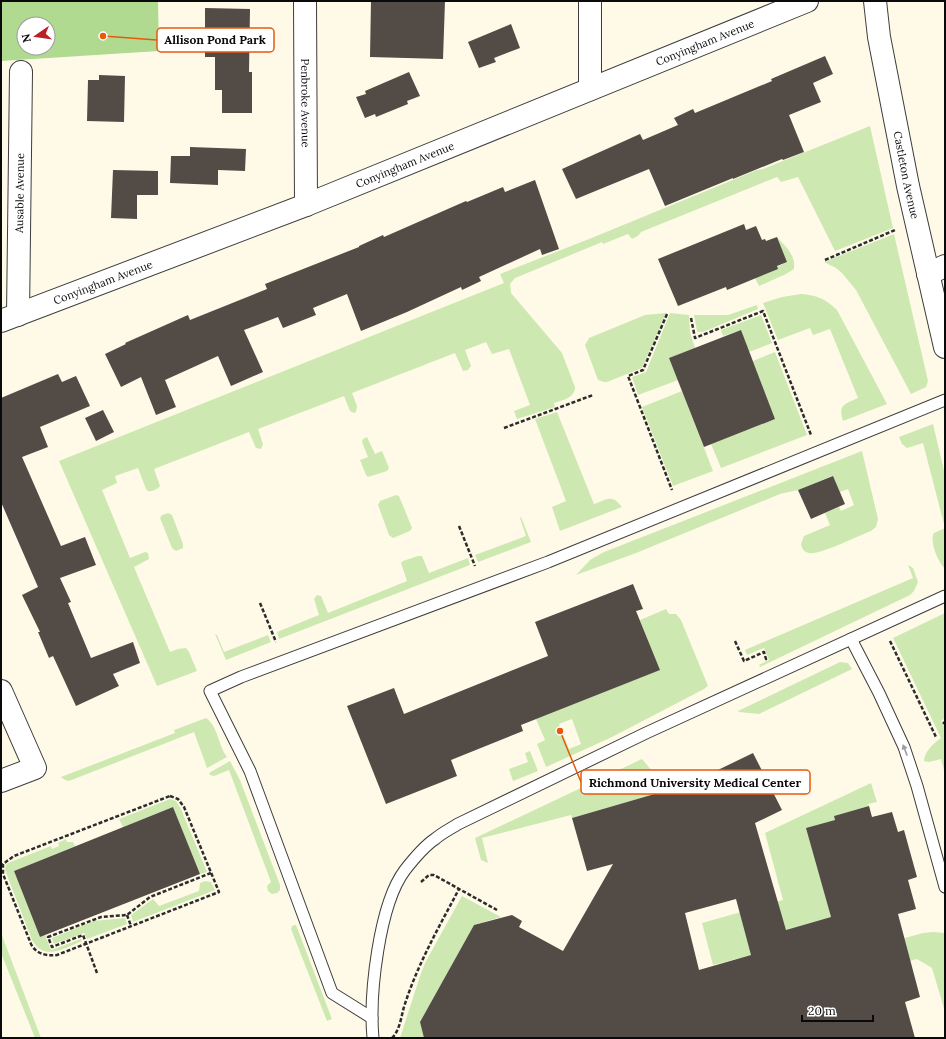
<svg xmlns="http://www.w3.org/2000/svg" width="946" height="1039" font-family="Lora,serif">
  <rect width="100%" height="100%" fill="#fffae7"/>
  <g fill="#cde9b1" fill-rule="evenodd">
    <path d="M870,126L893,228L835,251L798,177L781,182L777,177L641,232L638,236L632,239L628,234L603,244L602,242L520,276L515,278L510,284L511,293L562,353L575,387C575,398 563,400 554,403L555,407L517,419L514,411L530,405L509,349L492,354L486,342L465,350L471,366L468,370L463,371L455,353L352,393L357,406L356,412L354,413L350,411L344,396L258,429L263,444L261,449L256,448L249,432L154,469L160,486C158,489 152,492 148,491L146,489L138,468L115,476L117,483L102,490L130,558L145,552L148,553L149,559L134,567L170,652L178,649L186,648L189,652L197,671L157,686L59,461L504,283L500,274L594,237L757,170L763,169Z"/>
    <polygon points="894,234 928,381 926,387 911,394 856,290 842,273 836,268 824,262"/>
    <path d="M777,237C785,246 796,255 794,269L786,274L759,286L755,278L787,262Z"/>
    <path d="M801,294C816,295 826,299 837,310L887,404L843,421C838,404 845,404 858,398L830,329L813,335L810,328L778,340L763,303L782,297Z"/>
    <polygon points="757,305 758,309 703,332 698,332 697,331 694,315 728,315"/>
    <polygon points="666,313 642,368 607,382 604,382 598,380 585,345 589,338 645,315"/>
    <polygon points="670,313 689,315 690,332 695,348 669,358 678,380 638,395 632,377 646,372"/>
    <polygon points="761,315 772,343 749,352 741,330 723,336 721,330"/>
    <polygon points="775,352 807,435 721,468 711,444 775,419 753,361"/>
    <polygon points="682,391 713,471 673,486 642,407"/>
    <path d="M557,412L594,504C606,500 612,493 622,507L560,531L552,507L566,501L535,419Z"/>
    <path d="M933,424L945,475V569C938,562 929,541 934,533L945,528L923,443L907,448L902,444L899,437Z"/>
    <polygon points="367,437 375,454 382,451 389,468 387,471 368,477 366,475 360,460 368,457 362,442 363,439"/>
    <path d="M862,451L878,519L876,527L871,531C860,535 818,556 809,553C804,552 802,549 801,544L804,536L830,525L825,513L839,507L841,511L854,505L848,489L840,492L832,476L798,490L780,494L636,553L576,575L590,560L604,552Z"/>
    <polygon points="396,495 399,496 412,528 410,531 393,538 389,535 378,505 380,501"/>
    <polygon points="168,513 172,515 183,544 183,548 176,551 172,548 160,518 162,515"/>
    <polygon points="521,517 531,542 478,562 475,555 526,536 520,518"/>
    <polygon points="418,556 422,556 429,573 468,558 470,565 279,639 277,632 319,615 314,599 317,595 321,596 328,613 407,581 401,563 403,561"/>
    <polygon points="908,565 913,568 918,582 914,591 910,595 760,667 759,665 769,660 764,648 747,655 745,650 913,578"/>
    <path d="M666,609L669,614H676L681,620L708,686L704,689L612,737L546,767L537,744L545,740L536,719L659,670L640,620ZM572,719L581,744L569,749L559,724Z"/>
    <path d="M945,613V720L944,719L941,721L945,728V774L941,759L929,762L924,761C924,752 934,743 941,738L893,638Z"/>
    <polygon points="215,634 217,635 224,652 268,635 271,642 226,660"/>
    <polygon points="840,662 848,663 852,669 759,714 739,712 738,711"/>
    <path d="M206,718C218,726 218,745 227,757L207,768L194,732L69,781L65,780L61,777L175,733L174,730Z"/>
    <polygon points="530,751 538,771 513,781 509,769 528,762 525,753"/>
    <path d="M642,759C658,778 662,785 689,784L572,818L571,815L482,838L488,863L481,860L475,838Z"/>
    <polygon points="230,761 240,780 280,885 280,890 277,893 272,894 268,891 267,886 271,882 229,770 214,776 210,775 209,773"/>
    <polygon points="871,783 877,802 868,804 869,806 834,816 835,820 807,828 831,917 786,930 782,917 751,955 713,965 702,923 783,900 765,833"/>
    <polygon points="170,799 176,801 181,809 207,872 200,874 173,807 123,827 119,819"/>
    <path d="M66,839L67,842H73L75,846L14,871L40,937L45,935L51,950L81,939L82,941C65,948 44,962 32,940L5,870L6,865L8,863L51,846L52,849L59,846L58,843Z"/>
    <polygon points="205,881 211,882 215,890 133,922 131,915 153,899 159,906 199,891 200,883"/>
    <polygon points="462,896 501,917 474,925 420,1022 424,1038 400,1038 420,976 425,963"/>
    <polygon points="125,918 127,924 87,939 84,933 54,944 52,938 94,921"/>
    <polygon points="295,925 296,925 332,1019 327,1021 291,929 292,926"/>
    <polygon points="933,932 945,933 945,1012 932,968 917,959 905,962 876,946 923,933"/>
    <polygon points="1,933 41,1038 35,1038 1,953"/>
  </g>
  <path fill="#b0da90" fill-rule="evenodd" d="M1,1H158L159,51L1,61ZM24,24H48V48H24Z"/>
  <g fill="#524b46" fill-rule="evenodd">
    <polygon points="371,1 445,1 443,59 370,57"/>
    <polygon points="205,8 250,9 249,72 252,72 252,113 222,113 222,90 215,90 215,57 205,57"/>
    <polygon points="511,24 520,48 494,58 496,62 479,68 468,42"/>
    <polygon points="825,56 833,74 813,83 821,102 789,115 804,152 783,160 782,159 733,179 733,178 665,206 649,169 576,199 562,169 640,134 643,140 678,125 674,118 693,109 695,113 772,81 771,79"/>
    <polygon points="409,72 420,96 407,101 408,104 376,117 375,114 365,118 356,97 366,94 365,91"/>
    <polygon points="99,75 125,76 124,122 87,121 88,80 99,80"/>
    <polygon points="190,147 246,149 245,171 218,170 218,185 170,183 171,156 190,156"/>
    <polygon points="113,170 158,171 158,195 137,195 137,219 111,218"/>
    <polygon points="535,180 559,249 542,255 540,249 479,277 481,281 462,290 461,287 407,312 361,331 347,294 313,308 316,315 283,328 278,317 244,330 263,372 231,386 218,356 165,380 176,407 156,415 141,377 121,387 105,354 126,344 125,343 188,315 190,320 267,289 265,284 359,247 359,246 383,235 384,237 466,201 467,202 503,187 505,192"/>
    <polygon points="744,224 746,230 756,226 762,240 765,239 766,241 777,237 787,262 777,266 778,269 727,290 726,287 678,306 658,259"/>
    <polygon points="741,330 775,419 704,447 669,358"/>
    <polygon points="58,374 62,382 76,376 90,406 40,427 48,447 22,457 61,546 85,537 96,565 60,578 71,602 68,603 91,658 133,642 140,663 113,674 119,686 76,706 53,656 49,658 38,632 40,632 22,595 38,587 1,502 1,398"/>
    <polygon points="103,410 114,432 96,441 85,418"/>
    <polygon points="833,476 845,504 811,519 798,490"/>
    <polygon points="633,584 643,609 636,611 660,670 521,725 523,731 451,760 457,776 386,804 347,706 394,688 404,714 548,656 535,622"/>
    <path d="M753,753L782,810L755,823L786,930L831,917L806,828L835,820L834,816L869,806L872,817L892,812L898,832L904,830L917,877L908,880L916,909L898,914L920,997L905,1002L915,1038H424L420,1022L474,925L512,915L522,921L519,927L563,951L613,864L587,871L572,818L689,784ZM736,899L751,955L699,970L685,913Z"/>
    <polygon points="173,807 200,874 40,937 14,871"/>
  </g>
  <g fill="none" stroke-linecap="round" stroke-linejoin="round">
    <defs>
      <g id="service">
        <polyline points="851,639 879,693 904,747 917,786 945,887"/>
        <polyline points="372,1018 332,993 250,771 210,691 241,677 548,562 945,400"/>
        <path d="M373,1038C369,995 379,904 405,870C412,861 426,845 435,839C442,833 450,829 458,824L646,733L945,596"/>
      </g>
      <g id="minor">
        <path id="s1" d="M305,1L306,205"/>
        <polyline points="590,89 590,1"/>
        <polyline points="928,274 945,266"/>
        <path id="s2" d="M18,315L21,72"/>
        <path id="s3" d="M1,321L306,205L807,1"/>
        <polyline points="1,691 35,768 1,781"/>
      </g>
      <g id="tertiary">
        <path id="s4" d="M875,1L879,37L908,186L945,347"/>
      </g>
    </defs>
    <use href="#service" stroke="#3d3d3d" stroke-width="13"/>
    <use href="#minor" stroke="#3d3d3d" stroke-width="24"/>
    <use href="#tertiary" stroke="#3d3d3d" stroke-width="24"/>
    <g stroke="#2c2c2c" stroke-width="2.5" stroke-dasharray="4 2" stroke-linecap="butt">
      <polyline points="825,260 895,230"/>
      <polyline points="667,314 643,370 628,376 672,490"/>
      <polyline points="691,318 695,338 763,311 811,435"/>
      <polyline points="504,428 593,395"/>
      <polyline points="459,526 475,566"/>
      <polyline points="260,603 276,642"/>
      <polyline points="735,641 744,661 764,652 766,659 765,659"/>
      <polyline points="890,641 936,737"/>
      <polyline points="943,722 945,724"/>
      <path d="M170,796L178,799L184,807L219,892L57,955C46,956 36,954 31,944L3,874V864L14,856Z"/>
      <polyline points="421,882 429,875 434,875 497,910"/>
      <polyline points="127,915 131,926"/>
      <polyline points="97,973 83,935 52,947 48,937 101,917 127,915 150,897 211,873"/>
      <path d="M392,1038C400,1030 401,1017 404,1007C417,965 439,927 459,889"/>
    </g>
    <use href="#service" stroke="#fff" stroke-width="11"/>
    <use href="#minor" stroke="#fff" stroke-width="22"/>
    <use href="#tertiary" stroke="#fff" stroke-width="22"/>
  </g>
  <defs><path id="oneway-solid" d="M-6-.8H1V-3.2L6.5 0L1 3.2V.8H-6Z"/></defs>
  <use fill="#9d9d9d" href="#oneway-solid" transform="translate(905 750) rotate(-111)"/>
  <g text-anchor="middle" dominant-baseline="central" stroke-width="4" stroke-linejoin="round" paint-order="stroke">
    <g font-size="11" fill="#0a0a0a" stroke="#fff">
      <text stroke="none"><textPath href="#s3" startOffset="757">Conyingham Avenue</textPath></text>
      <text stroke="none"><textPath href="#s1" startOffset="102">Penbroke Avenue</textPath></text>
      <text stroke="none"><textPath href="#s3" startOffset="433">Conyingham Avenue</textPath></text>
      <text stroke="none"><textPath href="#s4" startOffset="177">Castleton Avenue</textPath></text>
      <text stroke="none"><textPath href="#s2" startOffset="122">Ausable Avenue</textPath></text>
      <text stroke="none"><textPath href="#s3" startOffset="109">Conyingham Avenue</textPath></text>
    </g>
  </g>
  <path fill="none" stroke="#e8590c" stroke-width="1.5" d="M103 36L157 40M560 731L581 782"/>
  <g fill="#e8590c" stroke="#fff" stroke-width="1.5">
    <circle cx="103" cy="36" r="4"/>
    <circle cx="560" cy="731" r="4"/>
  </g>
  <g fill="#fff" stroke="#e8590c" stroke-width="1.5">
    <rect x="157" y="28" width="117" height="24" rx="4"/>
    <rect x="581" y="770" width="229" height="24" rx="4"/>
  </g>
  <g font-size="12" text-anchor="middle" font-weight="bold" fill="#0a0a0a">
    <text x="215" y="44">Allison Pond Park</text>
    <text x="695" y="787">Richmond University Medical Center</text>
  </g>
  <rect width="946" height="1039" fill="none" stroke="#0a0a0a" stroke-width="4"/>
  <g transform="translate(36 36) rotate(257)"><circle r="19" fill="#ffffff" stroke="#9d9d9d"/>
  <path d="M0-3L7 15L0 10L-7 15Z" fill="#bc2026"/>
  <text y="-6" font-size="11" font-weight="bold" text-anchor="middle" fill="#0a0a0a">N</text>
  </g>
  <path d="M802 1015v6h71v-6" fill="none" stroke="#0a0a0a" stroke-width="2"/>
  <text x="808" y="1015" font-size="12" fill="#0a0a0a" stroke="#ffffff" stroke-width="3" paint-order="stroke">20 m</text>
</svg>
